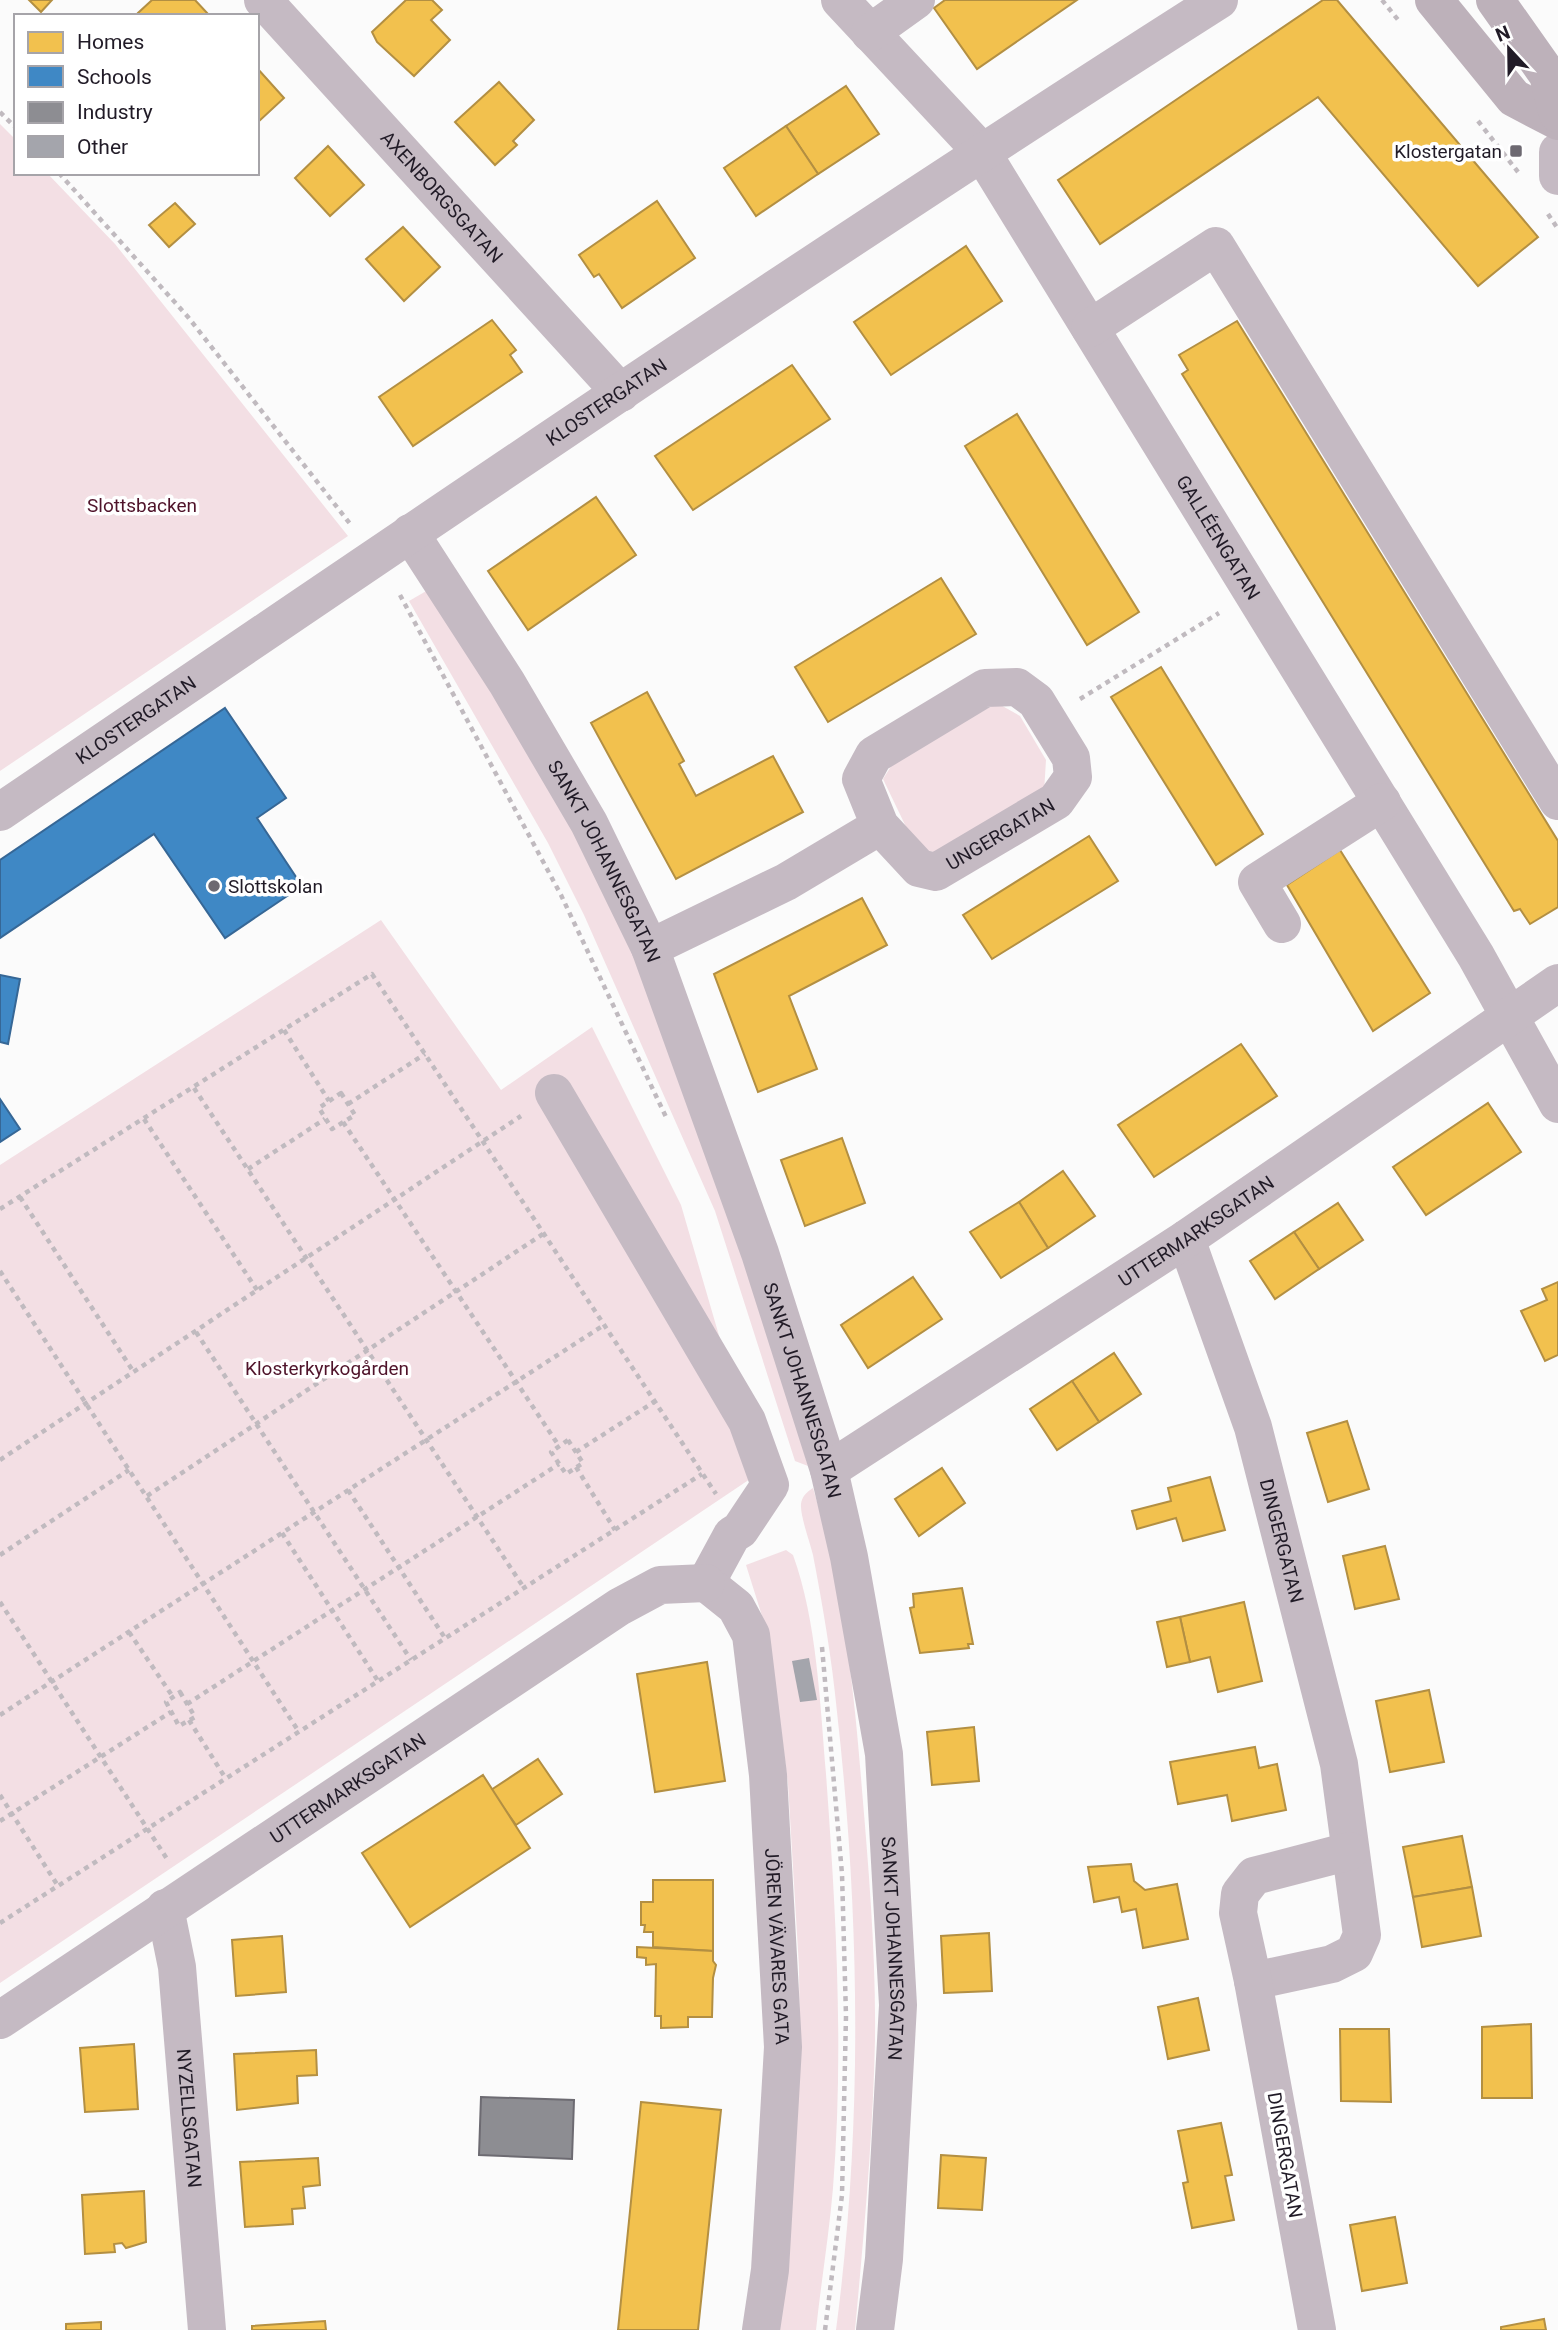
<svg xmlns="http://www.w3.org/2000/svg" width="1558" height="2330" font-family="Roboto,sans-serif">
  <rect width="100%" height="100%" fill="#fbfbfb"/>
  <g fill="#f3dfe4">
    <polygon points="0,124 16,140 16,173 47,173 115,244 348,536 0,771"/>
    <polygon points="428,590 539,762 645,976 749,1261 808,1466 795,1461 715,1211 584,915 548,843 409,601"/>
    <polygon points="997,703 1020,716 1046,760 1044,792 944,854 923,850 908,831 883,779 895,760"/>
    <polygon points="381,920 501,1090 592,1027 681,1205 759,1473 0,1983 0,1165"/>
    <path d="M813,1488C843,1587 854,1687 862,1790C869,1873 876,1956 875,2039C873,2136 864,2233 855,2330H836C863,2126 860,1916 837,1712C832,1660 823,1607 813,1555C810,1542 800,1516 801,1504C802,1496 807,1492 813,1488Z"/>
    <path d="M786,1550L793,1555C817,1621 820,1703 826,1774C836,1911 844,2051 833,2188C829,2235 821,2283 816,2330H778L800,2056L799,1967L788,1784L769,1638L746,1565Z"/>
  </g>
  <g fill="#f2c14e" stroke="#b38f42" stroke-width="2">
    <polygon points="29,0 52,0 41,12"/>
    <polygon points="152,0 195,0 209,15 140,16 138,13"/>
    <polygon points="406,0 432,0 442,10 431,20 450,40 414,76 377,42 372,32"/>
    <polygon points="945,0 1077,0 977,69 934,8"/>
    <polygon points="1323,0 1337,0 1538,237 1478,286 1318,97 1100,244 1058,180"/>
    <polygon points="257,68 284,98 257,123"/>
    <polygon points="499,82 534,120 513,141 517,145 495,165 455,122"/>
    <polygon points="846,86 879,134 818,174 786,126"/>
    <polygon points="786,126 818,174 756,216 724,168"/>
    <polygon points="328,146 364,185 330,216 295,178"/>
    <polygon points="657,201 695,258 622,308 599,274 594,277 579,255"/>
    <polygon points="175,203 195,224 169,247 149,225"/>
    <polygon points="403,227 440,267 404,301 366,259"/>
    <polygon points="966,246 1002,301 891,375 854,322"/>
    <polygon points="492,320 516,350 510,355 522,372 413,446 379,397"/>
    <polygon points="1237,321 1558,841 1558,907 1530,924 1520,909 1514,911 1182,374 1188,370 1179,355"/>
    <polygon points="792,365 830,419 693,510 655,456"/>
    <polygon points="1017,414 1139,612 1087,645 965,446"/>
    <polygon points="596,497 636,555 528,630 488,571"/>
    <polygon points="941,578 976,634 828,722 795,667"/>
    <polygon points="1161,667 1263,834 1216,865 1111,697"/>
    <polygon points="647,692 684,761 679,764 696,796 773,756 803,812 676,879 591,723"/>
    <polygon points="1089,836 1118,881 992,959 963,915"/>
    <polygon points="1340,850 1430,993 1373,1031 1287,885"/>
    <polygon points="862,898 887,945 789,996 817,1069 758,1092 714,974"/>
    <polygon points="1241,1044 1277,1096 1154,1177 1118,1125"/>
    <polygon points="1488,1103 1521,1152 1426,1215 1393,1167"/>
    <polygon points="842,1138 865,1203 805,1226 781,1160"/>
    <polygon points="1063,1171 1095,1216 1048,1248 1019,1202"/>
    <polygon points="1019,1202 1048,1248 1001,1278 970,1232"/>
    <polygon points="1338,1203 1363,1240 1319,1269 1294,1232"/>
    <polygon points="1294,1232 1319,1269 1275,1299 1250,1261"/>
    <polygon points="913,1277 942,1319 868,1368 841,1325"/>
    <polygon points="1558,1282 1558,1355 1545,1361 1521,1311 1547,1300 1542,1289"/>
    <polygon points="1114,1353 1141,1394 1099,1422 1072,1381"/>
    <polygon points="1072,1381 1099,1422 1057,1450 1030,1409"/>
    <polygon points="1347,1421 1369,1489 1328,1502 1307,1433"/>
    <polygon points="942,1468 965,1503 919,1536 895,1499"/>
    <polygon points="1210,1477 1225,1530 1183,1541 1176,1518 1137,1529 1132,1511 1171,1501 1168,1488"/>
    <polygon points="1385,1546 1399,1599 1355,1609 1343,1556"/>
    <polygon points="962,1588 973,1644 968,1644 969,1648 920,1653 910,1608 914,1607 913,1594"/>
    <polygon points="1244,1602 1262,1681 1218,1692 1210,1657 1190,1662 1180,1617"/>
    <polygon points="1180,1617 1190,1662 1167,1667 1157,1622"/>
    <polygon points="707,1662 725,1781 655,1792 637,1674"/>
    <polygon points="1429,1690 1444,1762 1390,1772 1376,1701"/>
    <polygon points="974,1727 979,1781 932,1785 927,1732"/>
    <polygon points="1255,1747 1259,1768 1277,1764 1286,1810 1232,1821 1227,1795 1178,1804 1170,1762"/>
    <polygon points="538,1759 562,1794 516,1825 491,1790"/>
    <polygon points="483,1775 530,1848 410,1927 362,1853"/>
    <polygon points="1462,1836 1472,1887 1413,1897 1403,1847"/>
    <polygon points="1131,1864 1134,1881 1145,1890 1177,1884 1188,1939 1143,1948 1136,1909 1122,1912 1119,1897 1094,1902 1088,1867"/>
    <polygon points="653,1880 713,1880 713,1951 653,1947 653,1932 644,1932 645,1925 641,1925 641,1902 653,1902"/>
    <polygon points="1472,1887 1481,1936 1422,1947 1413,1897"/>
    <polygon points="989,1933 992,1991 944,1993 941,1936"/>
    <polygon points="282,1936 286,1992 236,1996 232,1940"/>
    <polygon points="637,1947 713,1951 713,1961 716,1965 713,1978 712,2017 688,2017 688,2027 661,2028 661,2016 655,2016 656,1964 646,1965 646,1958 637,1957"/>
    <polygon points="1198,1998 1209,2050 1168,2059 1158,2007"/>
    <polygon points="1531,2024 1532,2098 1482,2098 1482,2027"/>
    <polygon points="1340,2029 1389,2029 1391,2102 1341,2101"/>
    <polygon points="134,2044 138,2109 85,2112 80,2048"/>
    <polygon points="316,2050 317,2075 297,2076 298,2103 237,2110 234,2054"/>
    <polygon points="641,2102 721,2110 698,2330 618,2330"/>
    <polygon points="1221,2123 1232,2175 1225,2176 1234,2220 1192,2228 1183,2183 1188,2182 1178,2131"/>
    <polygon points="941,2155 986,2158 982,2210 938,2208"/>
    <polygon points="318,2158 320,2185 303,2187 305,2208 292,2209 293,2224 245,2227 240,2162"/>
    <polygon points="144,2191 146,2242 126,2248 122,2243 114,2244 115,2252 85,2254 82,2195"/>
    <polygon points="1395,2217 1407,2283 1362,2291 1350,2225"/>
    <polygon points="1544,2319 1546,2330 1501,2330 1501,2327"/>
    <polygon points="325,2321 326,2330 252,2330 252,2326"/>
    <polygon points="101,2322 101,2330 66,2330 66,2324"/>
  </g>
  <g fill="#3f88c5" stroke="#366796" stroke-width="2">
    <polygon points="225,708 286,798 257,818 302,886 225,938 154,834 0,938 0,860"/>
    <polygon points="0,975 20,979 8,1044 0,1042"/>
    <polygon points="0,1099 20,1129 0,1142"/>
  </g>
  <polygon fill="#8d8d92" stroke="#6d6b72" stroke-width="2" points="481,2097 574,2100 572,2159 479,2155"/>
  <polygon fill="#a4a5ac" points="809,1658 817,1700 800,1702 792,1661"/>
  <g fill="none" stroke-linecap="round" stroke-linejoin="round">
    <g stroke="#c0babf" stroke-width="4.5" stroke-dasharray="5 5" stroke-linecap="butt">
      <polyline points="1382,0 1399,21"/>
      <polyline points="0,112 16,128"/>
      <polyline points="1478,121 1518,172"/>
      <polyline points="59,173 188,317 351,525"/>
      <polyline points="1548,214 1558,229"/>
      <polyline points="400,595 561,895 666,1117"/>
      <polyline points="1080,699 1219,613"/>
      <polyline points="284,1030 329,1101"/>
      <polyline points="194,1088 524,1588"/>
      <polygon points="341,1093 355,1115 332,1129 319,1108"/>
      <polyline points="348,1104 425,1054"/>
      <polyline points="144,1119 257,1290"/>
      <polyline points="343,1122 559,1446"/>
      <polyline points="248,1169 325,1119"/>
      <polyline points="20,1197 133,1371"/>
      <polyline points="0,1209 372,974 716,1494"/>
      <polyline points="0,1271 299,1732"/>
      <polyline points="196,1332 411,1660"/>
      <polygon points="568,1440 583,1463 566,1474 551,1452"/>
      <polyline points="576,1452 654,1402"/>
      <polyline points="0,1460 521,1116"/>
      <polyline points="576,1467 615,1530"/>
      <polyline points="348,1490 445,1638"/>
      <polyline points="147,1496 543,1234"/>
      <polyline points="282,1533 378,1681"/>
      <polyline points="0,1555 129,1470"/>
      <polyline points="0,1602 169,1862"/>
      <polyline points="129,1632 173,1697"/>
      <polyline points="822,1647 842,1874 846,2016 842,2195 825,2330"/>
      <polygon points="180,1692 195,1717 179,1726 166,1702"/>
      <polyline points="187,1704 559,1464"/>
      <polyline points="0,1715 604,1325"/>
      <polyline points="189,1720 226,1779"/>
      <polyline points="0,1795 58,1886"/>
      <polyline points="0,1821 171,1712"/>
      <polyline points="0,1923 702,1474"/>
    </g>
    <g stroke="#c5bac3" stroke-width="38">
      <path id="s1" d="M263,0L621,393"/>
      <path id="s2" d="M840,0L981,151L1476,956L1558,1104"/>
      <polyline points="870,33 916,0"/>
      <polyline points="1558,152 1558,176"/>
      <polyline points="1090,328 1216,246 1558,801"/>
      <path id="s3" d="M410,533L507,683L589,823L650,948L760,1253L829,1470L849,1557L884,1754L898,2005L884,2259L875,2330"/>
      <path id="s4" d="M0,812C404,538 807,262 1219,0"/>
      <polyline points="1282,924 1257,882 1382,802"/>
      <path id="s5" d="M650,948L786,882L880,826L919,868L936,872L1056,801L1073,777L1071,758L1036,701L1017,687L985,688L874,755L861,779L880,826"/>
      <polyline points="554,1093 747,1421 770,1485 740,1530 732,1535 706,1583"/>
      <path id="s6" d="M1186,1239L1253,1427L1339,1764L1362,1935L1354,1953L1332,1964L1253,1981"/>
      <path id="s7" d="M829,1470L1186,1239L1558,983"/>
      <path id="s8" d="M706,1583L736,1607L751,1635L768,1775L783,2047L770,2270L761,2330"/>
      <path id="s9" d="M165,1908L177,1967L207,2330"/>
      <path id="s10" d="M0,2020L619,1607L660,1585L706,1583"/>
      <polyline points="1317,2330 1253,1981 1238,1913 1240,1894 1254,1876 1350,1851"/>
    </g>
    <g stroke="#bdb1ba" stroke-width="38">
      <polyline points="1434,0 1514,98 1558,121"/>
      <polyline points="1495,0 1548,75 1558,114"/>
    </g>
  </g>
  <g fill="#6d6971" stroke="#fff" stroke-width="2.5">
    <rect x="1509" y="144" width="14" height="14" rx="3.5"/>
    <circle cx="214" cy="886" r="7"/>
  </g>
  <g text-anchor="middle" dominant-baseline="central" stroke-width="7" stroke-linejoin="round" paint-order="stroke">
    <g font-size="19" fill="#211b27" stroke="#fff" text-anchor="end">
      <text x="1502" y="151">Klostergatan</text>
      <text x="228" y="886" text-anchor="start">Slottskolan</text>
    </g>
    <g font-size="19" fill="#211b27" stroke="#fff">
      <text stroke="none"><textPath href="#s1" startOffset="266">AXENBORGSGATAN</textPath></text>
      <text stroke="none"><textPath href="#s4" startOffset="732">KLOSTERGATAN</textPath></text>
      <text stroke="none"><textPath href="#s2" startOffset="660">GALLÉENGATAN</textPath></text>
      <text stroke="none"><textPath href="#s4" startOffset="164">KLOSTERGATAN</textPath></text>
      <text stroke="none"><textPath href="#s5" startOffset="410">UNGERGATAN</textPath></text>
      <text stroke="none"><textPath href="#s3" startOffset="382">SANKT JOHANNESGATAN</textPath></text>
      <text stroke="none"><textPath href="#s7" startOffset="438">UTTERMARKSGATAN</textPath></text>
      <text stroke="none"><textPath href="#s3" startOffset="948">SANKT JOHANNESGATAN</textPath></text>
      <text stroke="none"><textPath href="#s6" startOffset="317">DINGERGATAN</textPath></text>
      <text stroke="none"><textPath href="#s10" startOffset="418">UTTERMARKSGATAN</textPath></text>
      <text stroke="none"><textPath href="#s8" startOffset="383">JÖREN VÄVARES GATA</textPath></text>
      <text stroke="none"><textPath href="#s3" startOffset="1516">SANKT JOHANNESGATAN</textPath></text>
      <text stroke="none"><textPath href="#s9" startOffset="212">NYZELLSGATAN</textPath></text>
      <text transform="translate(1285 2155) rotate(80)">DINGERGATAN</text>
    </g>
    <g font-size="19" fill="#4f132a" stroke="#fff">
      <text x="142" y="505">Slottsbacken</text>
      <text x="327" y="1368">Klosterkyrkogården</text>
    </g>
  </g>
  <rect x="14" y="14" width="245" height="161" fill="#ffffff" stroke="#a6a4a9" stroke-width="2"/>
  <rect x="28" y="32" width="35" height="21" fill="#f2c14e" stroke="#a6a4a9" stroke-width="2"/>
  <text x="77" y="49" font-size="21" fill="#211b27">Homes</text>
  <rect x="28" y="66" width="35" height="21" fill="#3f88c5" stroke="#a6a4a9" stroke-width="2"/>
  <text x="77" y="84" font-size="21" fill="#211b27">Schools</text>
  <rect x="28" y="102" width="35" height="21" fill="#8d8d92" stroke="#a6a4a9" stroke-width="2"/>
  <text x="77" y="119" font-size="21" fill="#211b27">Industry</text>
  <rect x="28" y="136" width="35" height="21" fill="#a4a5ac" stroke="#a6a4a9" stroke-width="2"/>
  <text x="77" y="154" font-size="21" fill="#211b27">Other</text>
  <g transform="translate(1509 49) rotate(338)" stroke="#ffffff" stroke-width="5" paint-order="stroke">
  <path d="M0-5L12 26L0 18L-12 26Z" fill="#211b27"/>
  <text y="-10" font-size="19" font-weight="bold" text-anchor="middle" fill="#211b27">N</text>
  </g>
</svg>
